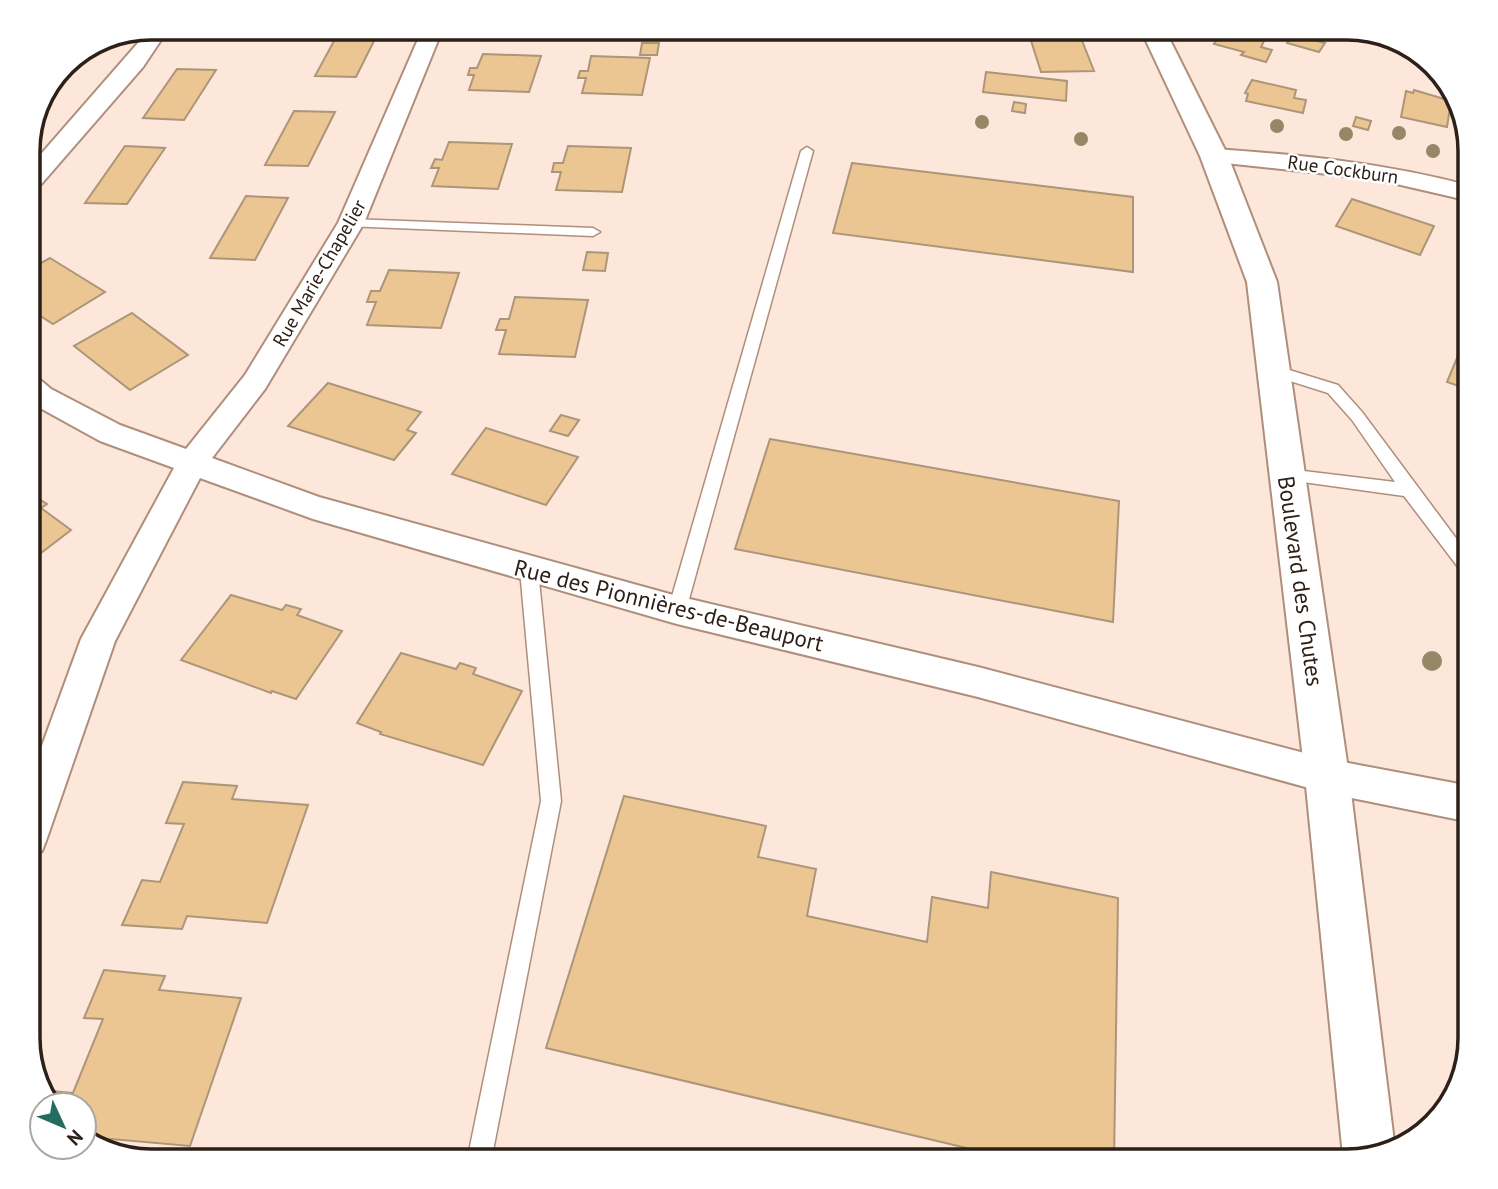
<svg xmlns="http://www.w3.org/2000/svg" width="1498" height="1189" font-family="'PT Sans',sans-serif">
  <rect width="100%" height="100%" fill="#fde6da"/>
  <g fill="#ecc692" stroke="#ac9679" stroke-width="2">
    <polygon points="204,28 243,28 235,40 196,39"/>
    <polygon points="968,28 1013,28 1017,38 971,39"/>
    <polygon points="1027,28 1077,28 1094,71 1041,72"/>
    <polygon points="1224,28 1259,35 1258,38 1265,39 1261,47 1272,50 1266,62 1241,55 1244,52 1214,44"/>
    <polygon points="340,30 379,31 356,77 315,76"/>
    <polygon points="1293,35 1325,43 1319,52 1287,43"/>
    <polygon points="642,43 659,43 657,55 640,55"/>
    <polygon points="483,54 541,56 529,92 469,90 474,75 468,75 470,68 477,68"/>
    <polygon points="591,56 650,58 642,95 582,93 586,78 578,78 580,71 588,71"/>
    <polygon points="177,69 216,70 184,120 143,118"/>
    <polygon points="986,72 1067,81 1066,101 983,92"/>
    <polygon points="1252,80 1296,90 1294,98 1306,100 1303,113 1246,101 1248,94 1245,93"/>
    <polygon points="1414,90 1451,101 1447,127 1401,117 1406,91 1413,93"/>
    <polygon points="1014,102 1026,104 1025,113 1012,111"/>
    <polygon points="294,111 335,112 308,166 265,165"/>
    <polygon points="1356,117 1371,121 1368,130 1353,126"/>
    <polygon points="449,142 512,144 498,189 432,186 439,168 431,168 435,159 442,160"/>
    <polygon points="125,146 165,148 127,204 85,203"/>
    <polygon points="568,146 631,148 622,192 556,190 561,172 552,172 554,163 563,163"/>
    <polygon points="852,163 1133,197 1133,272 833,233"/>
    <polygon points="246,196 288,198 255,260 210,258"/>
    <polygon points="1352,199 1434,226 1420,255 1336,226"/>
    <polygon points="587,252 608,253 605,271 583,270"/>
    <polygon points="50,258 105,292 53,324 28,308 28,270"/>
    <polygon points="389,270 459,273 441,328 367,325 376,302 367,302 371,291 380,291"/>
    <polygon points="515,297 588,300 575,357 499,354 506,330 496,330 500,319 509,319"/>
    <polygon points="132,313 188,355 130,390 74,346"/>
    <polygon points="1462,346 1470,348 1470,390 1447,382"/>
    <polygon points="328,383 421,412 407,430 416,433 394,460 288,426"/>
    <polygon points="561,415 579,420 568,436 550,431"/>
    <polygon points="486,428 578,457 546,505 452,474"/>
    <polygon points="770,439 1119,501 1113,622 735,549"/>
    <polygon points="36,497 47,504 41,508 71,530 28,563 28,500"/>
    <polygon points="231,595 282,610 286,605 301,609 297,615 342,631 296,699 272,691 271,693 181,660"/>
    <polygon points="401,653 456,669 460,663 476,668 473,674 522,691 483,765 380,734 381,732 357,723"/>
    <polygon points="183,782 237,786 232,799 308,805 267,923 187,916 182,929 122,925 142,880 160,882 184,824 166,823"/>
    <polygon points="624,796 766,826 758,857 816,869 807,916 927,942 932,897 988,908 991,872 1118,898 1114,1161 1021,1161 546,1048"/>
    <polygon points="104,970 165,976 159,990 241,998 190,1146 100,1138 99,1142 84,1136 84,1105 51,1105 48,1102 52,1091 73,1093 103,1019 84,1018"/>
  </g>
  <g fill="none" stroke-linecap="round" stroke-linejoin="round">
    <defs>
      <g id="lane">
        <path d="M600,28H644V29C635,35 609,34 600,28Z"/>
        <polygon points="807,147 813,151 686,610 683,615 677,617 671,615 668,610 801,151"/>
        <polygon points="351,219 593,228 600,232 593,236 346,226 346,220"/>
        <polygon points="1273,365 1338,385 1362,412 1470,557 1470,577 1464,575 1404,496 1281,479 1279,475 1281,471 1287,469 1395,482 1352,420 1328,393 1268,374 1266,370 1268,366"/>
        <polygon points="529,563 535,565 538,570 561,801 491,1161 467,1161 541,801 520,570 523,565"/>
      </g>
      <g id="street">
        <polygon points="151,28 169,28 143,67 37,189 28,191 28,169"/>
        <polygon points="423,28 443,28 364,223 265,389 212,458 319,497 677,596 978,667 1327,759 1470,786 1470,822 1327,793 978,697 677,624 313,519 200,478 115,641 47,838 42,851 28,856 28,784 81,639 174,468 100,441 31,403 28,401 28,375 38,378 51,389 120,425 186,449 245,375 338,223"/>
        <path d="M1214,149C1301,155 1386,163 1470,186V201L1375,179L1206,161L1202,156L1206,151Z"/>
      </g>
      <polygon id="secondary" points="1140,28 1164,28 1228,156 1277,282 1349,776 1395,1150 1347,1161 1343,1156 1305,776 1247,282 1200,156"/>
    </defs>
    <use href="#lane" stroke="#b08e7c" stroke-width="3"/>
    <use href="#street" stroke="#b08e7c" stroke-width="4"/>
    <use href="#secondary" stroke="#b08e7c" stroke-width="4"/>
    <use href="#lane" fill="#fff" fill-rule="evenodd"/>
    <use href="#street" fill="#fff" fill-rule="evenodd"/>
    <use href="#secondary" fill="#fff" fill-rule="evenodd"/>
  </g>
  <g fill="#968766">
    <circle cx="982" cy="122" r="7"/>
    <circle cx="1277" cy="126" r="7"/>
    <circle cx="1399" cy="133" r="7"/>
    <circle cx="1346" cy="134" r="7"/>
    <circle cx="1081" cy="139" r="7"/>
    <circle cx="1433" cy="151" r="7"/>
    <circle cx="1432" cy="661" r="10"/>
  </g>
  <g text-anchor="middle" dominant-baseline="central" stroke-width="5" stroke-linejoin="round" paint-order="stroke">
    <g font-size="19" fill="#2d2019" stroke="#fff">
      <text transform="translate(1343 169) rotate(8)">Rue Cockburn</text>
      <text transform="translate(319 273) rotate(-60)">Rue Marie-Chapelier</text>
    </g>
    <g font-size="23" fill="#2d2019" stroke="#fff">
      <text transform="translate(1301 581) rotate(82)">Boulevard des Chutes</text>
      <text transform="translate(669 605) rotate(14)">Rue des Pionnières-de-Beauport</text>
    </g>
  </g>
  <path d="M0 0H1498V1189H0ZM151 40H1347A111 111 0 0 1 1458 151V1038A111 111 0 0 1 1347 1149H151A111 111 0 0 1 40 1038V151A111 111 0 0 1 151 40Z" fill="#fff" fill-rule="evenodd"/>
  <path fill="none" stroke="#2d2019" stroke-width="3.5" d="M151 40H1347A111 111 0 0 1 1458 151V1038A111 111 0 0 1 1347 1149H151A111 111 0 0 1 40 1038V151A111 111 0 0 1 151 40Z"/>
  <g transform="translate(63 1126) rotate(134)"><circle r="33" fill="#ffffff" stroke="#aba6a3" stroke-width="2"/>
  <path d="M0-5L12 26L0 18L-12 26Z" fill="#256c60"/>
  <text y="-10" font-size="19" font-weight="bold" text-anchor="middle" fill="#2d2019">N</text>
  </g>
</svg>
